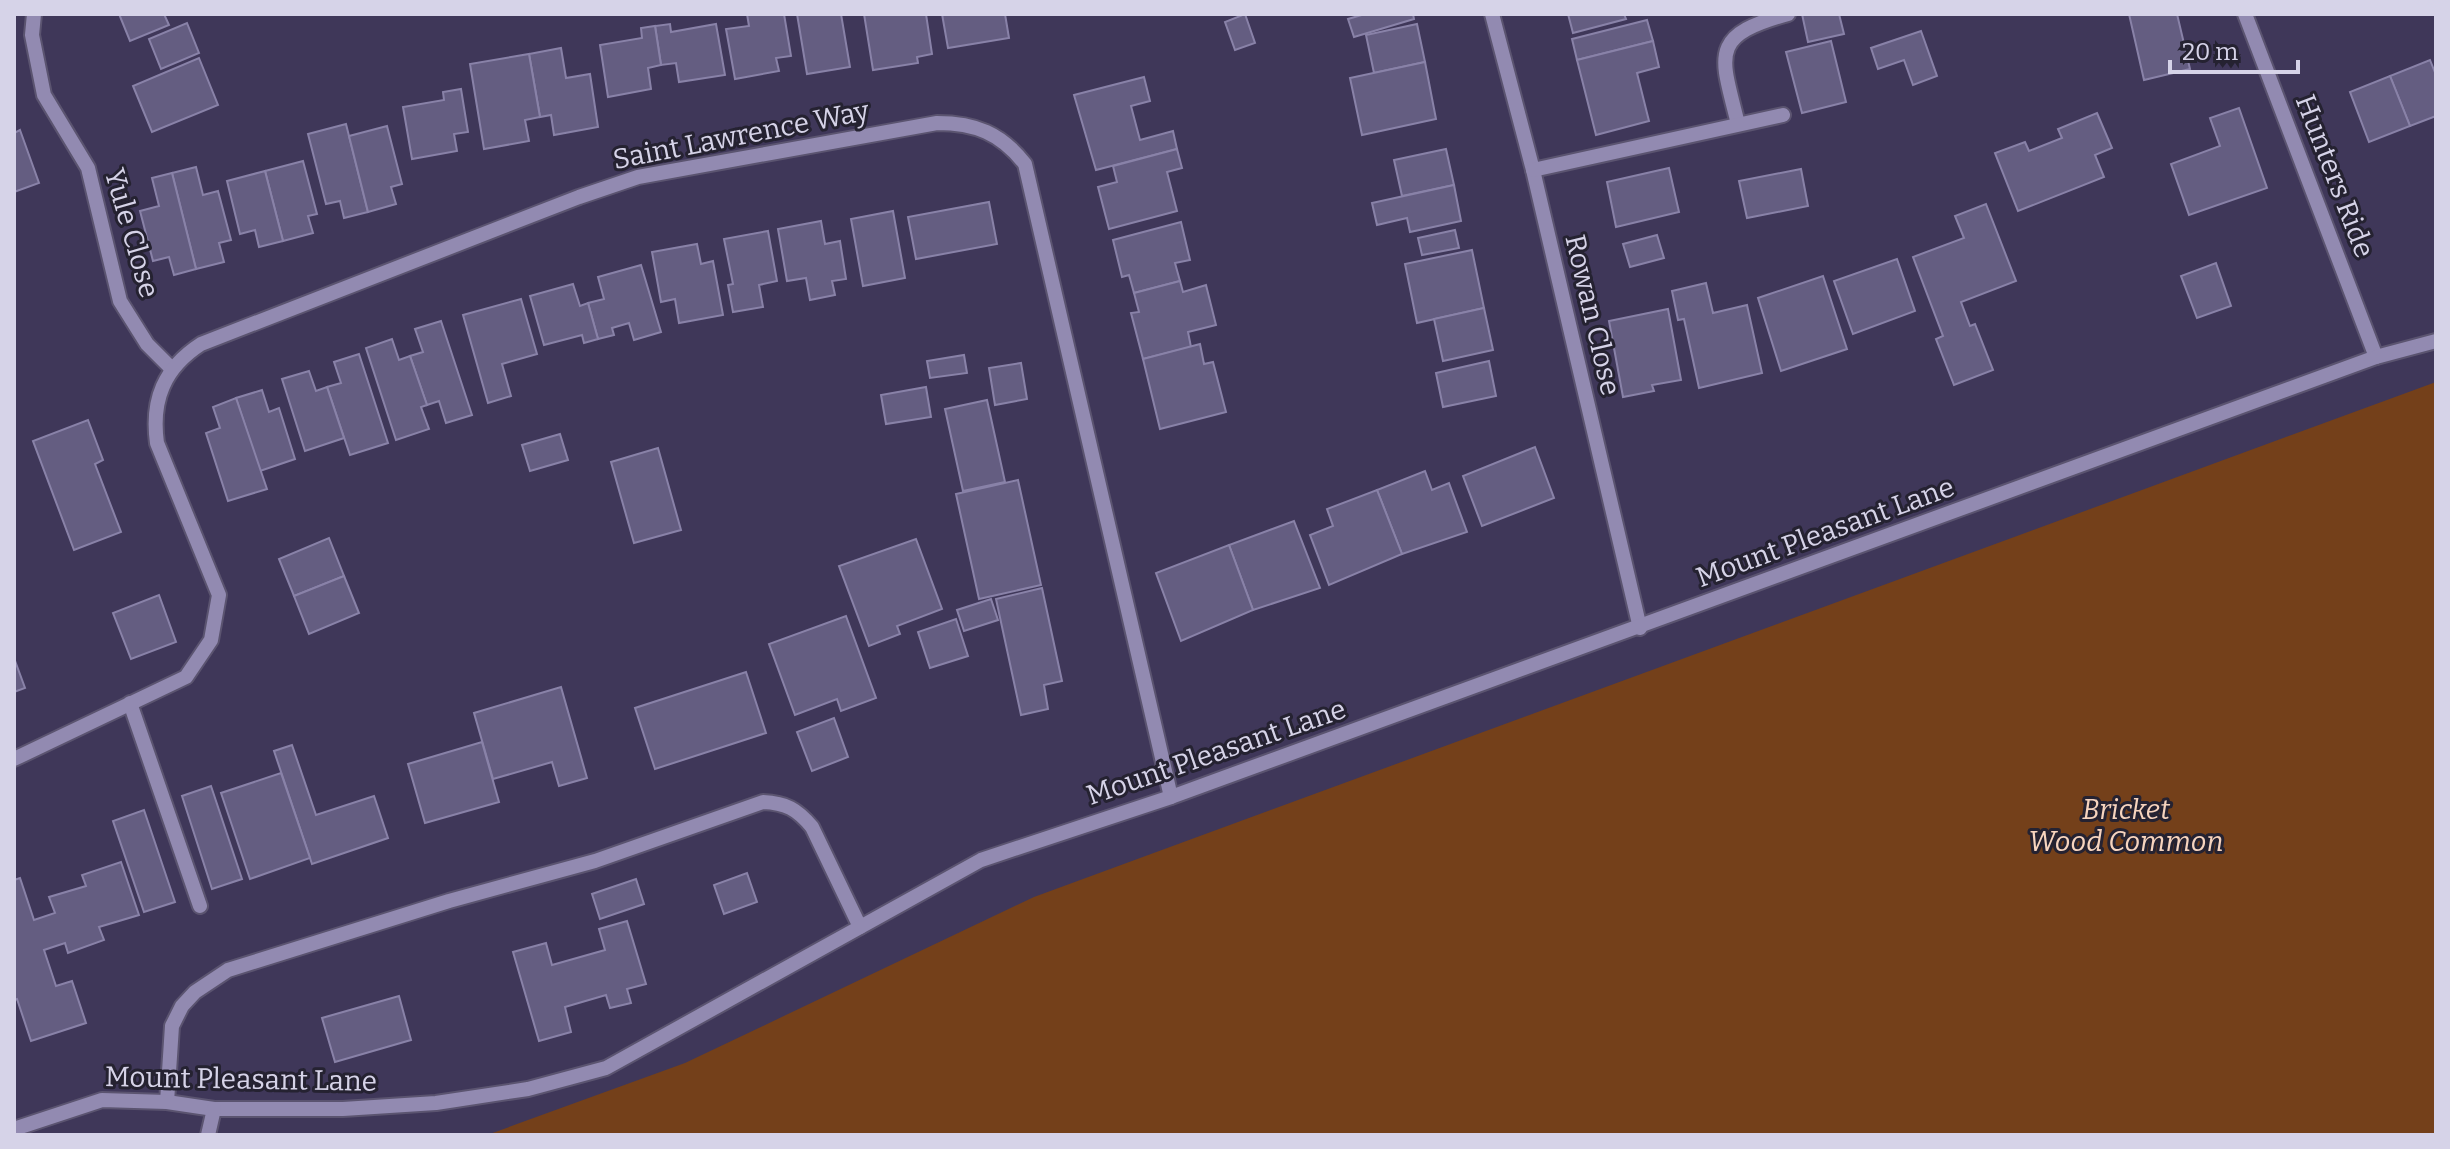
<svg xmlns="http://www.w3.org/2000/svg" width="2450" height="1149" font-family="Bitter,serif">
  <rect width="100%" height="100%" fill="#3f3759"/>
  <polygon fill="#74401a" points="2436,382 2436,1135 487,1135 685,1063 1034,897"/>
  <g fill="#645d81" stroke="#8982a8" stroke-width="2">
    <polygon points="119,14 164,14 169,25 130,41"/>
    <polygon points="747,14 784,14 791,56 776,58 779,71 735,79 726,29 749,26"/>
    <polygon points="797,14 841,14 850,67 807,74"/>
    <polygon points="864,14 926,14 932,54 917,57 918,63 873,70"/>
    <polygon points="942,14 1005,14 1009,38 948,48"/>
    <polygon points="1245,14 1255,43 1235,50 1225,22"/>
    <polygon points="1365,14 1413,14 1414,19 1354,37 1348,19"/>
    <polygon points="1568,14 1624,14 1626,19 1573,33"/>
    <polygon points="1802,14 1839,14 1844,34 1808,42"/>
    <polygon points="2129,14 2177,14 2190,69 2144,80"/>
    <polygon points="1647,20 1653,41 1577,60 1572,39"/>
    <polygon points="187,23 199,53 161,69 149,39"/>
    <polygon points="670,24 671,32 716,24 725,75 679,82 676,63 661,65 655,26"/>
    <polygon points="1417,24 1425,62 1374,73 1366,35"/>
    <polygon points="655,26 661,65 648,68 651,89 608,97 600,45 642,38 641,28"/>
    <polygon points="1921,31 1937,76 1913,85 1904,60 1878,69 1871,48"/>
    <polygon points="1653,41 1659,67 1637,73 1649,121 1596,135 1577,60"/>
    <polygon points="1831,41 1846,102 1802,113 1786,52"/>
    <polygon points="561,48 566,78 590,74 598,127 554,135 551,115 540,117 529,54"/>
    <polygon points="529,54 540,117 525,120 529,141 484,149 470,64"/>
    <polygon points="199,58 218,105 152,132 133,86"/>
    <polygon points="2430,60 2436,75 2436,116 2410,126 2390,76"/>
    <polygon points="1425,62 1436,119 1362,135 1350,78"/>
    <polygon points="2390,76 2410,126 2369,142 2350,92"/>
    <polygon points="1144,77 1150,101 1131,106 1140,140 1173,131 1177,149 1096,170 1074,95"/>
    <polygon points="461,89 468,132 454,134 457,151 412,159 403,107 444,100 443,92"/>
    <polygon points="2239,108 2267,188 2189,215 2171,164 2220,146 2210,118"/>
    <polygon points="2097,113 2112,148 2095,155 2104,177 2018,211 1995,153 2025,142 2029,151 2062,138 2058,129"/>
    <polygon points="346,124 368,212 344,218 340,201 326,204 308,134"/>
    <polygon points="387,126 402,184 391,187 396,204 368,212 349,136"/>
    <polygon points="20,130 39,183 14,192 14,133"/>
    <polygon points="1177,149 1182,168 1167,172 1177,211 1109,229 1098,187 1117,182 1113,166"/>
    <polygon points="1446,149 1454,185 1402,196 1394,160"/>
    <polygon points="303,161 317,214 308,216 313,233 283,241 265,171"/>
    <polygon points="196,167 203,195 218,191 231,240 219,243 224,262 196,269 172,173"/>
    <polygon points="1669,168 1679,212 1616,227 1607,182"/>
    <polygon points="1801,169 1808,206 1747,218 1739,181"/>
    <polygon points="265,171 283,241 259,247 255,230 240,234 227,181"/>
    <polygon points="172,173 196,269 174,275 169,257 153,261 140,211 159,206 152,178"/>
    <polygon points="1454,185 1461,221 1410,232 1407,218 1377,225 1372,203"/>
    <polygon points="989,202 997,244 916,259 908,217"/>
    <polygon points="1986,204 2016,281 1961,302 1970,326 1975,324 1993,370 1954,385 1936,339 1943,336 1913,257 1964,238 1955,216"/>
    <polygon points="893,211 905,278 863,286 851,219"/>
    <polygon points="821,221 825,244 840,241 846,279 832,281 835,295 810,300 806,278 787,281 778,229"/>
    <polygon points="1181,222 1190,260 1175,263 1180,281 1134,293 1129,275 1122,277 1113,240"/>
    <polygon points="1455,230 1459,248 1422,255 1418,238"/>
    <polygon points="768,231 777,281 759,285 763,307 733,312 728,285 733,284 724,239"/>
    <polygon points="1657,235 1664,258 1630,267 1623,244"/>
    <polygon points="697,244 701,264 713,261 723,315 679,323 675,299 661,302 652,252"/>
    <polygon points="1472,250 1484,308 1417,323 1405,264"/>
    <polygon points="1897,259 1915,311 1853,334 1834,281"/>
    <polygon points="2216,263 2231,306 2197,318 2181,276"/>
    <polygon points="641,265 661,332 634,340 629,323 612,328 614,335 598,339 588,303 604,299 598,277"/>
    <polygon points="1823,276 1847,349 1781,371 1758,298"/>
    <polygon points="1180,281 1183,292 1206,285 1216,325 1188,332 1191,347 1143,359 1131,313 1139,312 1134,293"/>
    <polygon points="1706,283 1713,313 1747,305 1762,373 1699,388 1684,319 1678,320 1672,291"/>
    <polygon points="573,284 580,306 588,303 598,339 584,343 582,335 544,345 530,296"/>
    <polygon points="521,299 537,354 502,364 511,396 488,403 463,315"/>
    <polygon points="1484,308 1493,350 1443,361 1434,319"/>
    <polygon points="1668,309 1681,380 1652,385 1654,391 1623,397 1609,321"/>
    <polygon points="441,321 472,415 446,423 439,401 427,405 410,356 423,352 415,329"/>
    <polygon points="392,339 399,360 410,356 427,405 421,407 429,429 396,440 366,348"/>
    <polygon points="1200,344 1204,364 1213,362 1226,412 1160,429 1143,359"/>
    <polygon points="359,354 388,443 350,455 327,387 341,383 334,362"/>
    <polygon points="964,355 967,373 930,378 927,361"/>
    <polygon points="1489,361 1496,396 1443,407 1436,373"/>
    <polygon points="1021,363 1027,399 995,405 989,368"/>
    <polygon points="309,371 316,391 327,387 344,438 305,451 282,379"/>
    <polygon points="926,387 931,417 886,424 881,395"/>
    <polygon points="262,390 269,412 279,408 295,459 260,471 236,398"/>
    <polygon points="236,398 267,489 228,501 206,433 220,428 213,407"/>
    <polygon points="987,400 1005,482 963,491 945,409"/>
    <polygon points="88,420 103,460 95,464 121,532 74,550 33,441"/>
    <polygon points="560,434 568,460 530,471 522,445"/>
    <polygon points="1535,447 1554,498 1482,526 1463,476"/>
    <polygon points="658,448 681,530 634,543 611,462"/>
    <polygon points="1425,471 1432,490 1449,483 1467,532 1402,554 1377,490"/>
    <polygon points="1018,480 1041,585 979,599 956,494"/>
    <polygon points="1377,490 1402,554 1329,585 1310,535 1333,526 1327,509"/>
    <polygon points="1294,521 1320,588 1253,610 1229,545"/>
    <polygon points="329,538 344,576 294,596 279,559"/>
    <polygon points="916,539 942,609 897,626 900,634 869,646 839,566"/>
    <polygon points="1229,545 1253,610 1181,641 1156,573"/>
    <polygon points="344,576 359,613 309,634 294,596"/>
    <polygon points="1042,588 1062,681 1044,685 1048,709 1021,715 996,599"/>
    <polygon points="159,595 176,642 131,659 113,613"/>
    <polygon points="991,599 998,620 964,631 957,610"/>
    <polygon points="846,616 876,698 841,711 837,699 795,715 769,644"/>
    <polygon points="956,619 968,656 930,668 918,632"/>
    <polygon points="14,658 25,688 14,692"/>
    <polygon points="746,672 766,733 655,769 635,708"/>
    <polygon points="561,687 587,778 559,786 552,762 493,779 474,713"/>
    <polygon points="834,718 848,757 812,771 797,732"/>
    <polygon points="482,742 499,802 425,823 408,764"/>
    <polygon points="292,745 316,815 374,796 388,838 312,864 274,751"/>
    <polygon points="281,773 310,858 250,879 221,793"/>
    <polygon points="211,786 242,879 212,889 182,796"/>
    <polygon points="144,810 175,902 144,912 113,821"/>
    <polygon points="121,862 139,915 99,927 104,940 68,953 65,943 44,950 56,986 72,981 86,1023 31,1041 17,999 14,1000 14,880 20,878 34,920 55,913 49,897 86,886 82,875"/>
    <polygon points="747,873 757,902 724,914 714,885"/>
    <polygon points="636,879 644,904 600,919 592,894"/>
    <polygon points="627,921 646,984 627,989 631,1003 610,1008 606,995 565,1007 571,1032 539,1041 513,952 546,943 552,965 605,950 599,929"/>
    <polygon points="399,996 411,1040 335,1062 322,1018"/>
  </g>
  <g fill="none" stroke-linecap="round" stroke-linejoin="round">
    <defs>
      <g id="minor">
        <polyline points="34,14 32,35 44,95 88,168 120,301 147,344 171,368"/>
        <polyline points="1492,14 1533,170 1640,628"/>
        <polyline points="2245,14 2376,357"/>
        <path d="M1738,124C1721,55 1708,36 1788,14"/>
        <polyline points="1533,170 1783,115"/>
        <polyline points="130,703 200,906"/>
        <path d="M14,759L186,677L211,640L219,595L157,443C151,400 164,368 201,344L579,197L638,177L937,123C975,123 1001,133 1025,164L1171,797"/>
        <path d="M167,1102L172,1026L182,1006L195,992L228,970L449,901L595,861L763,802C786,803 797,809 812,827L860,927"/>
        <polyline points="14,1129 102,1100 167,1102 214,1109 343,1109 436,1103 528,1089 606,1068 981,860 1171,797 2376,357 2436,341"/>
        <polyline points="208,1135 214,1109"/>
      </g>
    </defs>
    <use href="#minor" stroke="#5b5470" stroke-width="18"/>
    <use href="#minor" stroke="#928ab1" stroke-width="14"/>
  </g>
  <g text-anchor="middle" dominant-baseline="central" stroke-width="6" stroke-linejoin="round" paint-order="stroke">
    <g font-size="28" fill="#d6d3e8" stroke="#252231">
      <text transform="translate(741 135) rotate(-11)">Saint Lawrence Way</text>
      <text transform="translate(2335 176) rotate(69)">Hunters Ride</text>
      <text transform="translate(132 233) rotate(74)">Yule Close</text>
      <text transform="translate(1593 315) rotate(77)">Rowan Close</text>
      <text transform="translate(1825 532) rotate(-20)">Mount Pleasant Lane</text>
      <text transform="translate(1216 752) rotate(-19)">Mount Pleasant Lane</text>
      <text transform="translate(241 1079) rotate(1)">Mount Pleasant Lane</text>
    </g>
    <g font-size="28" font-style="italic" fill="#f7d4be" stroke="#252231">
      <text x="2126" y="809">Bricket<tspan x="2126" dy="32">Wood Common</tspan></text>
    </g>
  </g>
  <rect width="2450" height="1149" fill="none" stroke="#d6d3e8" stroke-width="32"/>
  <path d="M2170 60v12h128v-12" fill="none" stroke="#d6d3e8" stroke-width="4"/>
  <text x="2182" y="60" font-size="24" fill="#d6d3e8" stroke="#252231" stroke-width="6" paint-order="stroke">20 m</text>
</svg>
